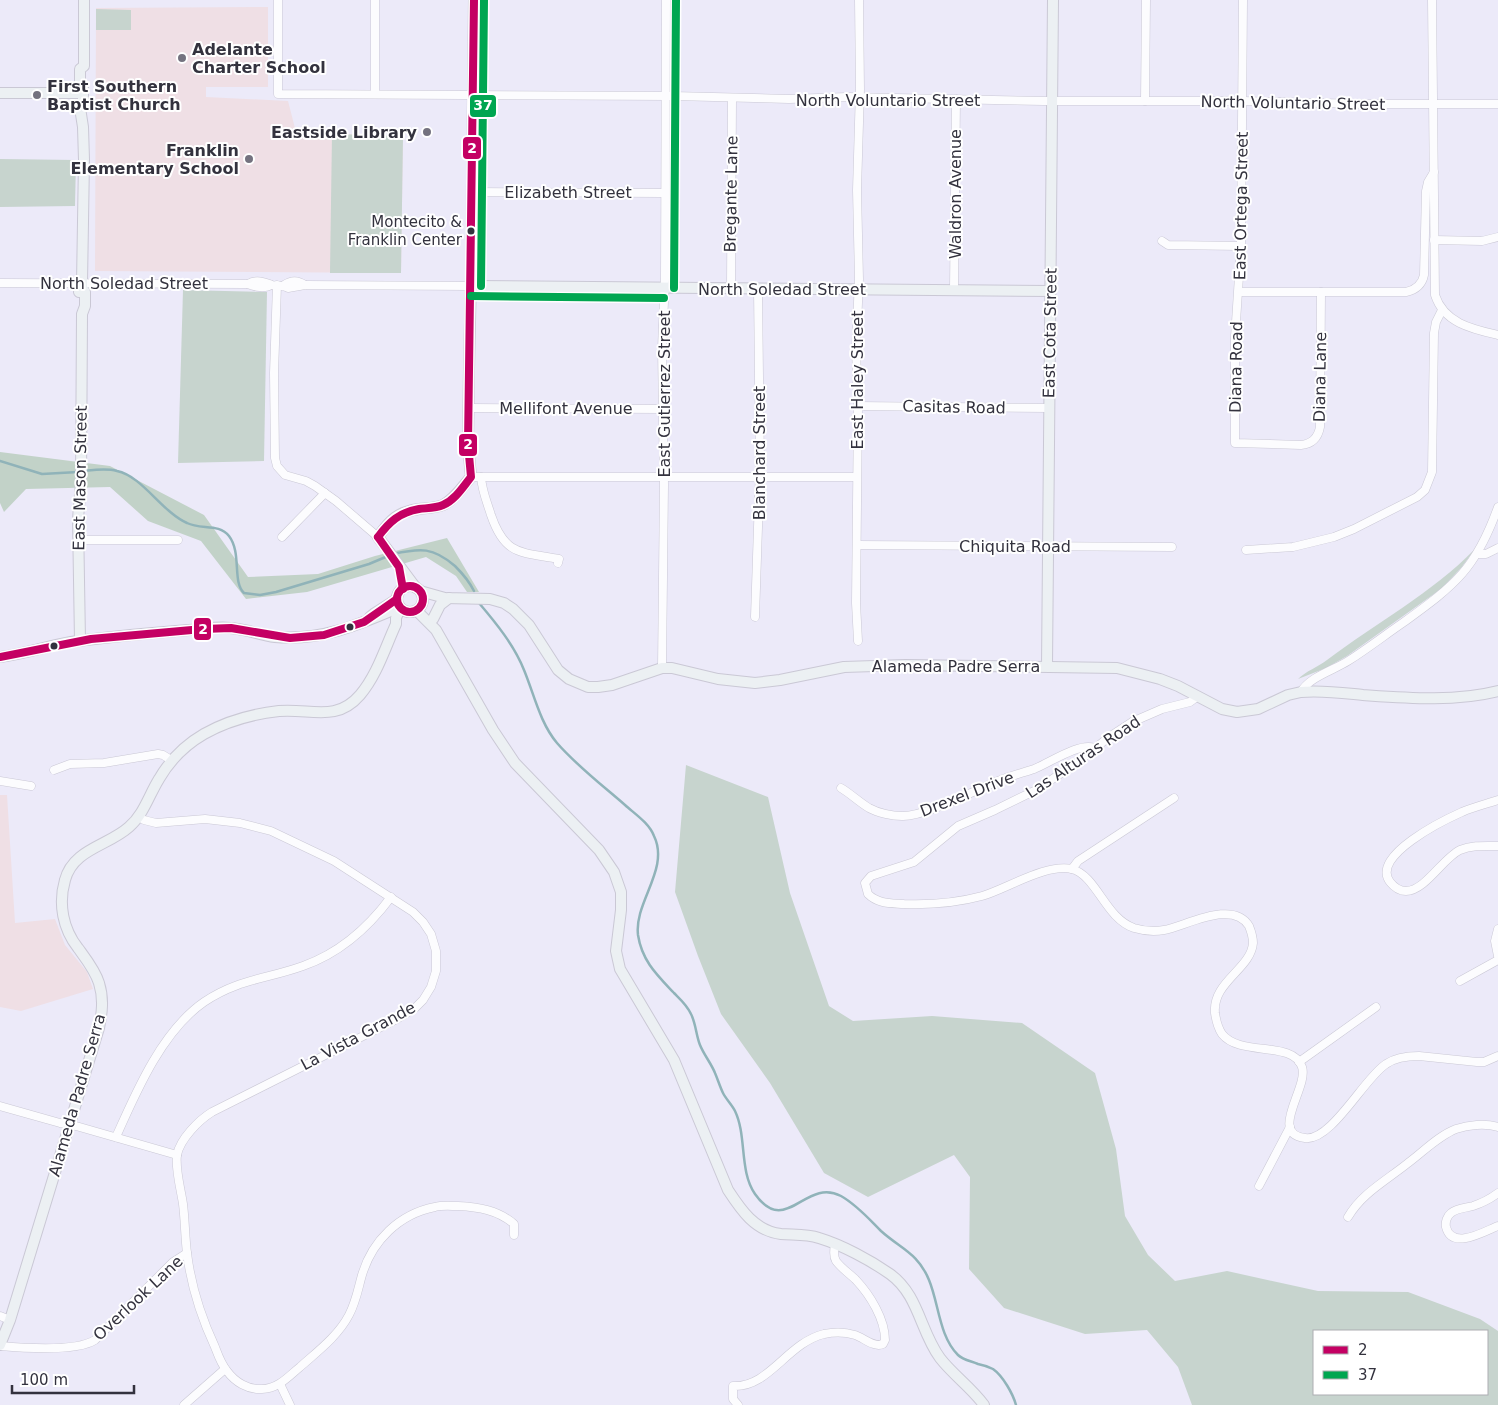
<svg xmlns="http://www.w3.org/2000/svg" width="1498" height="1405" font-family="'DejaVu Sans',sans-serif">
  <rect width="100%" height="100%" fill="#eceaf9"/>
  <g fill="#efdfe5">
    <polygon points="268,7 268,87 206,87 206,97 288,101 296,132 403,136 401,273 95,271 96,8"/>
    <polygon points="0,795 7,795 15,923 55,919 65,945 87,972 93,989 21,1011 0,1007"/>
  </g>
  <g fill="#c7d4ce" fill-rule="evenodd">
    <polygon points="96,9 131,10 131,30 96,30"/>
    <polygon points="332,134 403,136 401,273 330,273"/>
    <polygon points="0,159 76,160 75,206 0,207"/>
    <polygon points="183,290 267,292 264,461 178,463"/>
    <path d="M1475,549L1461,568L1441,589L1347,656L1326,668L1298,679C1306,671 1318,667 1327,660C1376,623 1432,593 1475,549Z"/>
    <path d="M686,765L768,797L790,893L829,1006L853,1021L932,1016L1022,1023L1095,1073L1116,1149L1125,1216L1148,1255L1175,1281L1227,1271L1318,1291L1408,1292L1480,1319L1498,1331V1405H1192L1178,1367L1147,1330L1085,1334L1004,1308L969,1269L970,1177L954,1155L868,1197L824,1173L770,1083L721,1014L698,956L675,892ZM1314,1331H1487V1394H1314Z"/>
  </g>
  <polygon fill="#c2d2c8" points="0,452 110,466 204,515 248,577 318,574 375,556 447,538 479,592 467,592 456,576 426,557 307,592 246,599 201,541 148,521 110,487 26,489 4,512 0,503"/>
  <g fill="none" stroke-linecap="round" stroke-linejoin="round">
    <g stroke="#90b3b9" stroke-width="2.5">
      <polyline points="0,461 42,474 78,472"/>
      <path d="M83,471C94,470 106,468 117,471C142,476 162,512 187,523C201,530 219,523 229,536C242,553 232,582 244,593L260,595L276,592L369,564L388,556"/>
      <path d="M393,554C421,548 433,547 455,566C463,574 469,581 474,591"/>
      <path d="M479,603C496,623 514,645 524,670C534,694 540,723 557,743C577,766 602,785 625,805C635,814 649,823 654,836C670,869 634,902 638,935C642,961 657,975 674,993C680,999 687,1005 691,1014C696,1024 696,1035 700,1045C704,1055 711,1063 715,1073C718,1080 720,1087 723,1093C726,1099 732,1105 735,1111C747,1136 739,1171 755,1194C786,1238 805,1177 841,1196C857,1205 869,1219 881,1231C901,1249 918,1253 929,1280C939,1304 939,1336 958,1355C963,1360 971,1361 978,1364C983,1365 989,1367 993,1369C1003,1376 1013,1394 1016,1405"/>
    </g>
    <defs>
      <g id="street">
        <polyline points="278,0 278,94 673,96 789,99 847,97 1044,101 1242,101 1364,104 1498,104"/>
        <polyline points="375,0 375,94"/>
        <path d="M1243,0L1241,246L1235,337V443L1301,445C1312,444 1318,438 1320,427L1321,292"/>
        <path d="M1432,0L1435,295C1444,323 1472,329 1498,335"/>
        <polyline points="1145,101 1146,0"/>
        <polyline points="472,192 664,193"/>
        <polyline points="1434,240 1482,241 1498,237"/>
        <polyline points="1162,241 1168,245 1241,246"/>
        <path d="M0,283L248,284C255,287 265,289 271,285"/>
        <path d="M248,284C256,279 264,282 272,285C278,287 282,284 288,288L305,285L471,286"/>
        <polyline points="277,285 274,373 275,458 277,466 285,475 306,481 315,486 336,501 378,537"/>
        <path d="M284,285C291,280 298,280 305,285"/>
        <polyline points="731,289 732,98"/>
        <polyline points="954,289 956,99"/>
        <path d="M1239,292H1406C1415,290 1422,285 1424,275L1426,191L1428,182L1434,172"/>
        <polyline points="858,406 1049,408"/>
        <polyline points="469,408 664,409"/>
        <polyline points="471,477 856,477"/>
        <path d="M481,477C482,491 487,502 491,515C505,556 521,552 559,559L558,563"/>
        <polyline points="282,537 325,493"/>
        <polyline points="78,540 178,540"/>
        <polyline points="857,545 1172,547"/>
        <polyline points="1246,550 1293,547 1334,537 1354,529 1417,497 1425,490 1432,472 1434,333 1436,322 1442,310"/>
        <polyline points="1478,554 1486,554 1498,548"/>
        <polyline points="755,617 760,467 758,289"/>
        <polyline points="858,641 856,603 858,406 856,349 859,279 857,190 860,89 859,0"/>
        <polyline points="662,668 664,485 662,348 665,278 666,0"/>
        <path d="M1301,692C1309,677 1334,670 1348,661C1367,649 1385,635 1404,622C1455,585 1476,569 1498,507"/>
        <path d="M1198,696L1190,702L1162,709L1132,722L1109,737L1078,762L1036,790L995,810L958,826L914,862L871,876L865,883L868,894C878,904 891,903 904,904C931,905 956,903 982,896C1006,889 1047,863 1072,869C1097,876 1105,918 1134,928C1144,931 1154,932 1164,930C1186,926 1233,899 1249,926C1251,931 1253,937 1253,943C1251,969 1212,982 1215,1013C1216,1020 1218,1028 1222,1034C1240,1057 1293,1040 1302,1067C1309,1087 1268,1134 1305,1138C1331,1142 1365,1077 1386,1064C1396,1057 1408,1056 1419,1056L1477,1062H1484L1498,1056"/>
        <polyline points="54,770 70,764 104,763 158,754 163,755 171,760"/>
        <polyline points="0,781 31,786"/>
        <path d="M841,788C851,794 859,802 869,808C878,813 892,816 902,816C924,817 975,790 998,781C1010,776 1022,773 1034,769C1049,763 1080,742 1094,748"/>
        <path d="M1498,800C1486,804 1474,807 1462,812C1444,820 1370,856 1390,882C1394,887 1400,891 1406,891C1425,891 1443,858 1460,850C1472,845 1485,846 1498,846"/>
        <path d="M139,817L144,820L156,823L205,819L240,823L271,831L334,861L413,912L423,922L431,934L436,951V971L431,987L423,1000L415,1008L397,1019L212,1112C199,1120 180,1139 177,1155C175,1169 181,1190 183,1204C185,1220 185,1237 187,1253C191,1286 201,1317 215,1347C218,1355 221,1364 227,1371C235,1382 248,1390 262,1389C278,1389 289,1376 300,1367C318,1351 338,1336 349,1315C356,1302 358,1289 362,1275C372,1241 399,1214 435,1207C442,1205 451,1206 458,1206C478,1207 498,1210 514,1224V1235"/>
        <polyline points="1072,869 1078,861 1174,798"/>
        <polyline points="1498,929 1495,941 1498,956"/>
        <polyline points="1460,981 1498,960"/>
        <polyline points="1299,1062 1376,1007"/>
        <polyline points="0,1106 60,1123 76,1126 177,1155"/>
        <path d="M116,1137C136,1092 162,1031 204,1002C238,979 267,979 303,966C340,953 368,928 391,897"/>
        <polyline points="1259,1186 1290,1127"/>
        <path d="M1498,1193C1490,1199 1482,1203 1473,1206C1466,1208 1457,1208 1451,1213C1447,1216 1445,1222 1446,1227C1452,1251 1485,1231 1498,1226"/>
        <path d="M1348,1217C1362,1193 1387,1180 1408,1163C1423,1152 1438,1136 1456,1129C1468,1125 1485,1123 1498,1127"/>
        <polyline points="0,1316 10,1320"/>
        <path d="M0,1346C23,1348 76,1352 95,1340L173,1262L187,1253"/>
        <polyline points="280,1384 290,1405"/>
        <polyline points="184,1405 225,1369"/>
        <path d="M738,1405L733,1399V1386C769,1388 787,1343 824,1334C834,1332 845,1332 855,1335C864,1338 874,1348 883,1344L885,1340C885,1319 870,1295 856,1280C850,1274 841,1268 836,1261C833,1256 834,1250 835,1245"/>
      </g>
      <g id="secondary">
        <polyline points="0,93 83,93"/>
        <polyline points="471,286 1050,291"/>
        <polyline points="79,292 82,288 82,283 84,160 83,127 80,108 83,103 83,86 80,83 80,69 84,66 84,0"/>
        <circle cx="410" cy="599" r="13"/>
        <path d="M416,588L378,537C390,520 397,512 419,509C427,508 435,508 443,505C455,499 462,487 471,477L468,444L469,369L471,275L474,0"/>
        <path d="M420,591L445,598L490,599L504,603L513,609L529,625L558,670L569,679L588,687H598L612,685L662,668H672L718,679L755,683L780,680L844,667L905,665L1117,668L1160,679L1178,686L1222,709L1237,712L1258,709L1288,695L1301,692C1322,690 1343,693 1363,695C1407,698 1455,702 1498,691"/>
        <path d="M417,611L436,630L493,730L515,763L599,850L614,872L621,892V910L616,951L620,969L674,1060L728,1190C741,1210 755,1231 781,1234C794,1235 807,1234 819,1238C842,1245 870,1260 890,1274C919,1295 920,1331 940,1358C953,1375 971,1387 984,1405"/>
        <polyline points="370,617 375,613 397,599"/>
        <polyline points="433,619 440,605 449,598"/>
        <polyline points="80,641 78,519 81,482 82,314 85,306 85,292 82,288"/>
        <path d="M0,657C24,654 47,646 71,642C115,636 160,632 204,629C212,628 222,627 230,628C246,629 260,635 275,637C322,641 358,625 400,607"/>
        <polyline points="1047,666 1053,0"/>
        <path d="M0,1345L10,1320L99,1028C102,1013 104,999 99,983C95,970 86,959 78,948C63,929 58,904 65,880C73,849 108,846 129,827C144,814 149,795 159,779C170,760 185,745 204,734C227,721 253,714 279,711C310,708 336,723 360,695C377,675 385,648 396,624V618L400,608"/>
      </g>
    </defs>
    <use href="#street" stroke="#cac8d5" stroke-width="9"/>
    <use href="#secondary" stroke="#cac8d5" stroke-width="12"/>
    <use href="#street" stroke="#fcfcfe" stroke-width="8"/>
    <use href="#secondary" stroke="#ecf0f3" stroke-width="10"/>
    <defs>
      <g id="bus-1">
        <path d="M378,537C389,522 400,512 419,509C427,508 436,508 443,505C455,500 463,487 471,477L468,444L474,0"/>
        <polyline points="378,537 399,567 403,589"/>
        <circle cx="410" cy="599" r="13"/>
        <polyline points="0,657 91,639 203,629 231,628 290,638 324,635 364,622 397,599"/>
      </g>
      <g id="bus-2">
        <polyline points="481,286 484,0"/>
        <polyline points="674,288 676,0"/>
        <polyline points="471,296 664,298"/>
      </g>
    </defs>
    <use href="#bus-1" stroke="#fff" stroke-width="11"/>
    <use href="#bus-2" stroke="#fff" stroke-width="11"/>
    <use href="#bus-1" stroke="#c40063" stroke-width="8"/>
    <use href="#bus-2" stroke="#00a651" stroke-width="8"/>
  </g>
  <g fill="#74727f" stroke="#fff" stroke-width="2">
    <circle cx="182" cy="58" r="5"/>
    <circle cx="37" cy="95" r="5"/>
    <circle cx="427" cy="132" r="5"/>
    <circle cx="249" cy="159" r="5"/>
  </g>
  <g fill="#33323e" stroke="#fff" stroke-width="2">
    <circle cx="471" cy="231" r="4.5"/>
    <circle cx="350" cy="627" r="4.5"/>
    <circle cx="54" cy="646" r="4.5"/>
  </g>
  <g text-anchor="middle" dominant-baseline="central" stroke-width="4" stroke-linejoin="round" paint-order="stroke">
    <g font-size="15" fill="#33323e" stroke="#fff" text-anchor="end">
      <text x="462" y="222">Montecito &amp;<tspan x="462" dy="18">Franklin Center</tspan></text>
    </g>
    <g font-size="16" font-weight="bold" fill="#33323e" stroke="#fff" text-anchor="start">
      <text x="192" y="49">Adelante<tspan x="192" dy="18">Charter School</tspan></text>
      <text x="47" y="86">First Southern<tspan x="47" dy="18">Baptist Church</tspan></text>
      <text x="417" y="132" text-anchor="end">Eastside Library</text>
      <text x="239" y="150" text-anchor="end">Franklin<tspan x="239" dy="18">Elementary School</tspan></text>
    </g>
    <g font-size="16" fill="#33323e" stroke="#fff">
      <text x="888" y="100">North Voluntario Street</text>
      <text transform="translate(1293 103) rotate(1)">North Voluntario Street</text>
      <text x="568" y="192">Elizabeth Street</text>
      <text transform="translate(731 194) rotate(-89)">Bregante Lane</text>
      <text transform="translate(955 194) rotate(-90)">Waldron Avenue</text>
      <text transform="translate(1241 206) rotate(-89)">East Ortega Street</text>
      <text x="124" y="283">North Soledad Street</text>
      <text x="782" y="289">North Soledad Street</text>
      <text transform="translate(1050 333) rotate(-89)">East Cota Street</text>
      <text transform="translate(1236 367) rotate(-89)">Diana Road</text>
      <text transform="translate(1320 377) rotate(-89)">Diana Lane</text>
      <text transform="translate(857 380) rotate(-90)">East Haley Street</text>
      <text transform="translate(664 394) rotate(-90)">East Gutierrez Street</text>
      <text transform="translate(954 407) rotate(1)">Casitas Road</text>
      <text x="566" y="408">Mellifont Avenue</text>
      <text transform="translate(759 453) rotate(-90)">Blanchard Street</text>
      <text transform="translate(80 478) rotate(-89)">East Mason Street</text>
      <text x="1015" y="546">Chiquita Road</text>
      <text x="956" y="666">Alameda Padre Serra</text>
      <text transform="translate(1083 757) rotate(-34)">Las Alturas Road</text>
      <text transform="translate(967 794) rotate(-21)">Drexel Drive</text>
      <text transform="translate(358 1036) rotate(-28)">La Vista Grande</text>
      <text transform="translate(77 1095) rotate(-74)">Alameda Padre Serra</text>
      <text transform="translate(138 1298) rotate(-43)">Overlook Lane</text>
    </g>
  </g>
  <g stroke="#fff" stroke-width="2">
    <rect x="469" y="94" width="28" height="24" rx="5" fill="#00a651"/>
    <rect x="462" y="136" width="20" height="24" rx="5" fill="#c40063"/>
    <rect x="458" y="433" width="20" height="24" rx="5" fill="#c40063"/>
    <rect x="193" y="617" width="19" height="24" rx="5" fill="#c40063"/>
  </g>
  <g font-size="14" text-anchor="middle" font-weight="bold" fill="#fff">
    <text x="483" y="110">37</text>
    <text x="472" y="153">2</text>
    <text x="468" y="449">2</text>
    <text x="203" y="634">2</text>
  </g>
  <rect x="1313" y="1330" width="175" height="65" fill="#ffffff" stroke="#adadb2"/>
  <rect x="1323" y="1346" width="25" height="8" fill="#c40063" stroke="#adadb2"/>
  <text x="1358" y="1355" font-size="15" fill="#33323e">2</text>
  <rect x="1323" y="1371" width="25" height="8" fill="#00a651" stroke="#adadb2"/>
  <text x="1358" y="1380" font-size="15" fill="#33323e">37</text>
  <path d="M12 1385v8h122v-8" fill="none" stroke="#33323e" stroke-width="2.5"/>
  <text x="20" y="1385" font-size="15" fill="#33323e" stroke="#ffffff" stroke-width="4" paint-order="stroke">100 m</text>
</svg>
